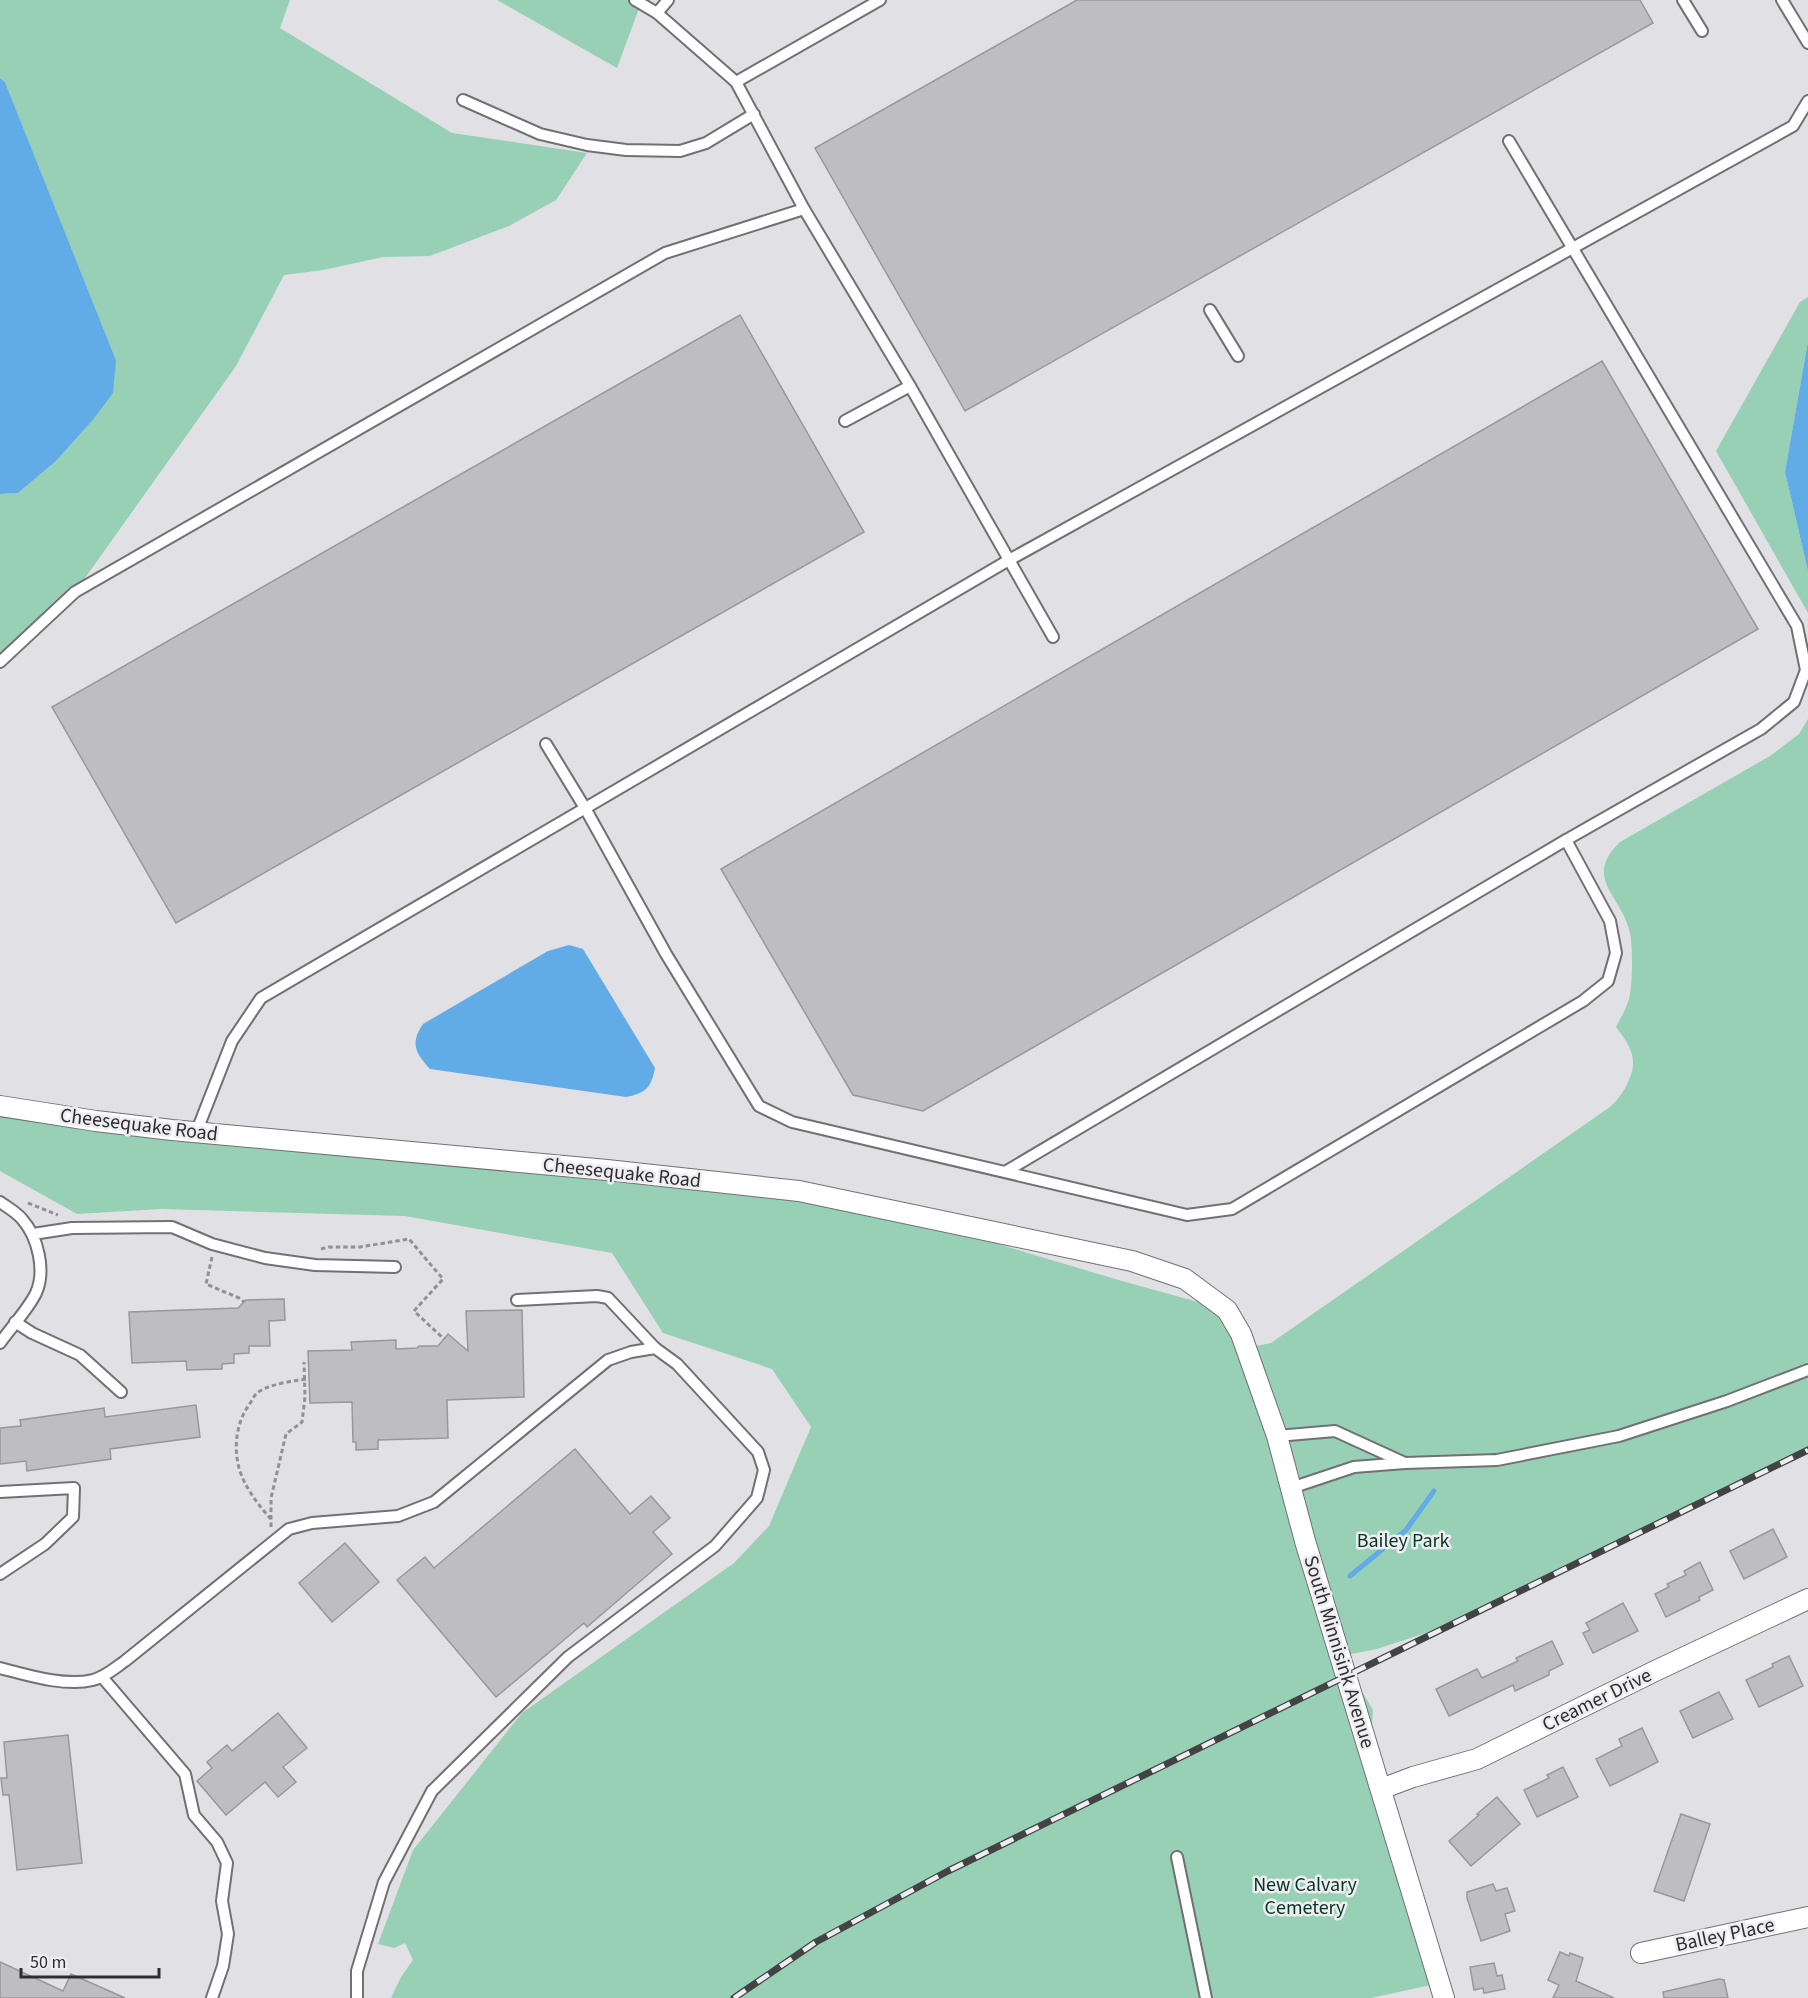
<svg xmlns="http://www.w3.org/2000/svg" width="1808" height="1998" font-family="'Source Sans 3',sans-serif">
  <rect width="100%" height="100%" fill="#e1e0e4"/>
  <g fill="#97d0b4">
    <polygon points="0,0 290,0 280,28 452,133 587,153 556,200 509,226 430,256 383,257 323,270 284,275 236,366 75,592 0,665 0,494 18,493 56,461 92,421 116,360 5,82 0,78"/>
    <polygon points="497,0 635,0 641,3 617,68"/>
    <polygon points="1808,297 1808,341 1785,472 1808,571 1808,613 1716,451 1800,302"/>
    <path d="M1808,719V1450L1462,1621L1377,1649L1341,1656L1373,1710L1370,1755L1440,1983L1371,1998H391L401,1977L413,1960L405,1943L394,1948L378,1944L413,1850L522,1713L734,1563L769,1526L811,1427L772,1369L663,1333L612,1253L405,1216L161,1209L77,1214L0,1171V1106L819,1201L971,1236L1122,1281L1227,1310L1246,1348L1271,1343L1610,1107C1619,1099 1624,1091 1629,1080C1639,1058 1629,1044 1616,1027C1620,1019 1625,1011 1628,1002C1633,989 1633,946 1630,933C1622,895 1582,879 1620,842L1770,756L1799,734Z"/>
  </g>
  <g fill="#61ace7">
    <polygon points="0,78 5,82 116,360 113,393 92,421 56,461 18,493 0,494"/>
    <polygon points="1808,341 1808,571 1785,472"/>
    <path d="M569,945L583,949L655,1068C651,1088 646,1093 626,1097L430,1069C415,1053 410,1043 423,1024L548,951Z"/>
  </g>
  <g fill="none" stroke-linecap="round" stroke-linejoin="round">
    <polyline stroke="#61ace7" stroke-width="5" points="1350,1576 1406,1530 1434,1491"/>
  </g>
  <g fill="#bebec2" stroke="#98989c" stroke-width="1.5">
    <polygon points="1077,0 1640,0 1653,23 965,411 815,148"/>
    <polygon points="740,315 864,532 176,923 52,707"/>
    <polygon points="1602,361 1758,629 923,1111 853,1095 721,869"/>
    <polygon points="284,1299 285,1320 269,1321 270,1346 249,1346 249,1353 234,1354 234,1363 222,1364 222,1369 187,1370 186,1361 132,1363 129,1312 238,1308 246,1300"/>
    <polygon points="522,1310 524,1397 447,1400 448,1438 378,1440 378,1449 356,1450 356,1442 353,1442 352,1402 310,1403 308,1351 352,1350 351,1342 396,1340 396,1349 417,1348 419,1346 438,1346 448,1334 468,1351 466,1311"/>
    <polygon points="196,1405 200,1437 110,1449 111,1459 27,1471 26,1461 0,1464 0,1428 21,1426 20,1420 104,1408 105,1417"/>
    <polygon points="575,1449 630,1514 651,1496 670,1518 653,1532 672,1554 587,1627 584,1623 496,1697 397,1580 425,1557 434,1568"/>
    <polygon points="1773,1529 1787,1557 1744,1579 1730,1551"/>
    <polygon points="345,1543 379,1582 332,1622 299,1583"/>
    <polygon points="1700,1562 1713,1590 1699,1597 1700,1600 1666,1617 1655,1594 1669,1587 1667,1584 1686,1575 1684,1571"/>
    <polygon points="1623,1603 1638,1631 1593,1653 1583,1633 1590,1630 1586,1623"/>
    <polygon points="1552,1641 1563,1664 1549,1671 1549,1675 1515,1691 1513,1685 1449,1716 1436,1689 1477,1669 1482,1678 1518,1661 1516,1658"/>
    <polygon points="1789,1656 1803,1686 1759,1707 1746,1680 1773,1667 1772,1664"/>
    <polygon points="1719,1692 1733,1719 1693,1738 1680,1711"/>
    <polygon points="278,1713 307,1748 283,1767 296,1782 278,1797 265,1782 226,1815 197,1781 212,1768 207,1762 227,1745 232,1751"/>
    <polygon points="1642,1728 1658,1762 1610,1786 1596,1759 1622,1746 1619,1739"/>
    <polygon points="68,1735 82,1863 17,1870 9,1795 3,1795 1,1778 7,1778 4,1742"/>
    <polygon points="1563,1767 1578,1797 1537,1817 1524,1790 1549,1778 1547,1775"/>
    <polygon points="1497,1797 1520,1824 1471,1866 1449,1841 1479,1815 1477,1814"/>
    <polygon points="1681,1814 1710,1824 1684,1901 1654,1891"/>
    <polygon points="1493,1884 1496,1891 1507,1888 1515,1911 1505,1914 1510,1931 1481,1941 1467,1898 1467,1892"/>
    <polygon points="1560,1952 1569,1956 1570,1953 1583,1958 1576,1981 1614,1998 1553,1998 1559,1985 1548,1980"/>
    <polygon points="0,1962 63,1991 71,1974 125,1998 0,1998"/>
    <polygon points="1494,1963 1497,1976 1502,1975 1505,1989 1484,1993 1483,1988 1474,1990 1470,1967"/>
    <polygon points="1719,1979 1724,1980 1728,1998 1664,1998 1663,1992"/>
  </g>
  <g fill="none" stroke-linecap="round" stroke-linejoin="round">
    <defs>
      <g id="lane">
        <polyline points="1683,0 1702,31"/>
        <polyline points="1782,0 1808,43"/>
        <polyline points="657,13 668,0"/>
        <polyline points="736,82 880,0"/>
        <polyline points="463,100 540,134 587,145 626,150 680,151 706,143 754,114"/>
        <polyline points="1509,141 1797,626 1806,670 1794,702 1761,729 1566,840"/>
        <polyline points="804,209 910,386 1053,637"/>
        <polyline points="1210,310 1238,356"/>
        <polyline points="845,421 910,386"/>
        <polyline points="0,662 75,592 665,253 804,209 736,82 657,13 635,0"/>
        <polyline points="546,744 585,808 666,954 759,1106 792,1122 1187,1215 1232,1209 1583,1001 1608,981 1616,953 1610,921 1566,840 1005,1172"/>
        <polyline points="196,1133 232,1041 261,998 1009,560 1793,126 1808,101"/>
        <path d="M0,1202C7,1207 16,1212 22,1219C38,1237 46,1271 36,1293C29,1308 10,1329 0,1343"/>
        <polyline points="33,1234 72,1228 172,1227 212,1244 265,1258 315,1265 395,1267"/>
        <polyline points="517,1300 597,1296 608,1298 655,1348"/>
        <polyline points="15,1322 32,1333 80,1355 121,1392"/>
        <polyline points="1277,1436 1335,1431 1405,1463"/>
        <polyline points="1291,1488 1354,1467 1405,1463 1497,1460 1619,1436 1727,1401 1808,1370"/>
        <polyline points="0,1492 74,1488 73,1517 45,1544 0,1574"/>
        <path d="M0,1668C27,1675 65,1687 93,1680C105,1677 115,1668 125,1661L289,1529L312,1523L398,1516L434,1502L608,1360L631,1352L655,1348L677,1364L758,1452L764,1470L757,1498L715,1546L568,1657L432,1791L384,1882L357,1971V1998"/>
        <polyline points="102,1677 185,1774 194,1815 217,1842 227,1863 222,1901 228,1934 223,1966 212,1998"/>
        <polyline points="1177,1857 1206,1998"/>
      </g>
      <g id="street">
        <polyline points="0,1106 96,1121 172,1130 607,1170 799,1191 1132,1261 1185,1279 1227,1310 1241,1334 1277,1436 1305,1541 1444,1998"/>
        <polyline points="1381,1789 1413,1777 1477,1759 1655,1671 1808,1599"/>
        <polyline points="1641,1953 1808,1917"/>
      </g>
    </defs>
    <use href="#lane" stroke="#717074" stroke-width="14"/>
    <use href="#street" stroke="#717074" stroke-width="22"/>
    <g stroke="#919093" stroke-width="3" stroke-dasharray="4.5 3" stroke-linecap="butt">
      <polyline points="28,1203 58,1215"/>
      <polyline points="321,1249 329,1247 360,1247 409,1239 443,1279 414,1311 444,1339"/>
      <polyline points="212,1257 206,1284 239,1298 244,1302"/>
      <path d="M271,1519C258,1505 244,1486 239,1468C233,1445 237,1420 251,1402C253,1398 256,1393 260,1391C271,1384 296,1380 309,1379"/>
      <polyline points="271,1527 271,1498 286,1434 302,1422 305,1397 304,1362"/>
    </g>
    <use href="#lane" stroke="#fff" stroke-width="10"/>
    <use href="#street" stroke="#fff" stroke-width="20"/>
    <defs>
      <polyline id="rail" points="734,1998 816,1942 948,1871 1808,1450"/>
    </defs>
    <use href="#rail" stroke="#434244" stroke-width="7"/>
    <use href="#rail" stroke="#eeedf2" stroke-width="4.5" stroke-dasharray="14" stroke-linecap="butt"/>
  </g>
  <g text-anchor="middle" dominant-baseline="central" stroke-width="5" stroke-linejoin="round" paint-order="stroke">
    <g font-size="20" fill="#2e2d2f" stroke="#eeedf2">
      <text transform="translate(139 1125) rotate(7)">Cheesequake Road</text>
      <text transform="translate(622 1173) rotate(6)">Cheesequake Road</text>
      <text transform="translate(1339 1652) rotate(73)">South Minnisink Avenue</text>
      <text transform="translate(1597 1700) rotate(-26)">Creamer Drive</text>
      <text transform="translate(1725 1935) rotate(-12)">Balley Place</text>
    </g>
    <g font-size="20" fill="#063524" stroke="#eeedf2">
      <text x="1403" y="1541">Bailey Park</text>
      <text x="1305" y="1885">New Calvary<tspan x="1305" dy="23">Cemetery</tspan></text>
    </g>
  </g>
  <path d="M21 1968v9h138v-9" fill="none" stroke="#2e2d2f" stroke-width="3"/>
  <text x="30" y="1968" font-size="18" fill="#2e2d2f" stroke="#eeedf2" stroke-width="4.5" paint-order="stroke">50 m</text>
</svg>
